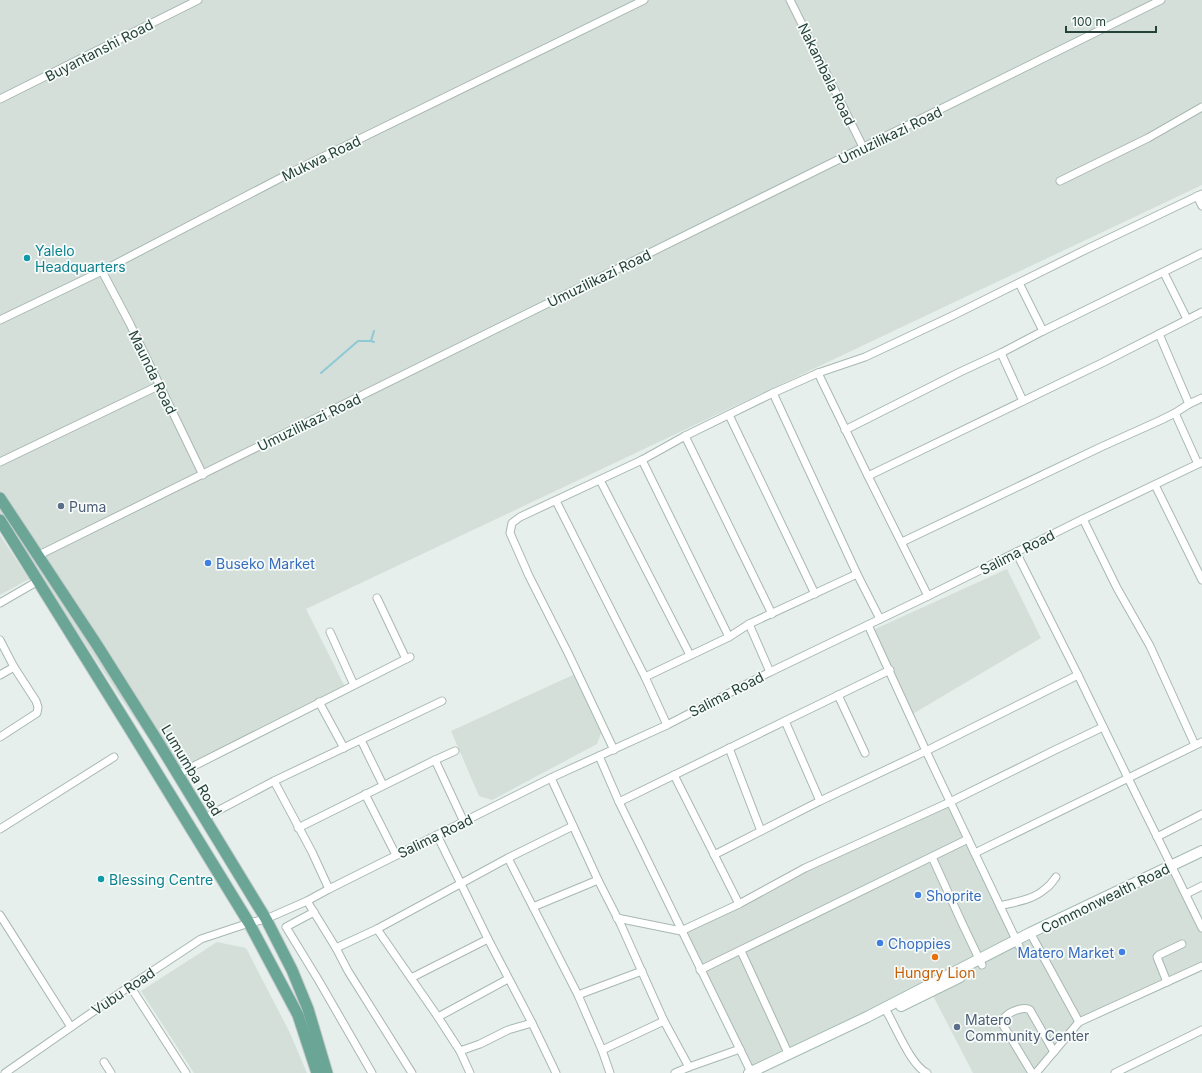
<svg xmlns="http://www.w3.org/2000/svg" width="1202" height="1073" font-family="Inter,sans-serif">
  <rect width="100%" height="100%" fill="#e6efeb"/>
  <g fill="#d4dfda">
    <polygon points="0,0 1202,0 1202,185 306,609 345,687 200,761 176,779 120,697 0,514"/>
    <polygon points="0,535 29,579 0,595"/>
    <polygon points="1007,569 1041,638 911,715 873,630"/>
    <polygon points="575,674 602,731 597,744 492,800 479,796 451,731"/>
    <polygon points="950,803 1018,946 1171,873 1202,931 1202,966 1081,1022 1037,1073 973,1073 930,990 750,1073 681,931"/>
    <polygon points="217,942 246,948 290,1033 307,1073 194,1073 141,991"/>
  </g>
  <g fill="none" stroke-linecap="round" stroke-linejoin="round">
    <g stroke="#8ec9d4" stroke-width="2">
      <polyline points="371,341 374,331"/>
      <polyline points="321,373 358,341 371,341 374,342"/>
    </g>
    <defs>
      <g id="minor">
        <polyline points="790,0 863,147"/>
        <polyline points="0,99 198,0"/>
        <polyline points="1060,181 1148,138 1202,107"/>
        <polyline points="1197,196 1202,206"/>
        <polyline points="102,271 130,324 203,475"/>
        <polyline points="1164,273 1187,319"/>
        <polyline points="1019,283 1043,331"/>
        <polyline points="0,320 102,271 294,171 644,0"/>
        <polyline points="1159,334 1189,404"/>
        <polyline points="1001,353 1023,401"/>
        <polyline points="818,373 868,476 928,596"/>
        <polyline points="773,393 857,574 880,619"/>
        <polyline points="1175,413 1198,464"/>
        <polyline points="729,415 815,594"/>
        <polyline points="845,430 960,372 1001,353 1043,331 1202,253"/>
        <polyline points="685,436 772,614"/>
        <polyline points="642,460 729,637"/>
        <polyline points="0,462 160,385"/>
        <polyline points="868,476 1104,362 1202,312"/>
        <polyline points="600,480 690,655"/>
        <polyline points="1155,485 1202,580"/>
        <polyline points="556,501 645,677 667,725"/>
        <polyline points="1083,519 1117,588 1150,646 1195,745"/>
        <polyline points="902,542 1101,447 1161,420 1175,413 1189,404 1202,398"/>
        <polyline points="1016,552 1078,675 1128,778 1174,871 1202,928"/>
        <polyline points="37,556 1161,0"/>
        <polyline points="377,598 406,659"/>
        <polyline points="0,603 38,581"/>
        <polyline points="749,624 770,672"/>
        <polyline points="868,625 926,751 1019,946"/>
        <polyline points="330,632 354,685"/>
        <polyline points="0,640 14,667 36,701 38,707 37,713 0,737"/>
        <polyline points="0,675 14,667"/>
        <polyline points="645,677 729,637 749,624 857,574"/>
        <polyline points="838,695 865,753"/>
        <polyline points="319,702 344,748"/>
        <polyline points="785,721 820,801"/>
        <polyline points="361,740 383,785"/>
        <polyline points="729,748 761,831"/>
        <polyline points="614,750 568,653 529,576 510,533 512,523 520,517 642,460 685,436 773,393 818,373 865,357 880,350 952,316 1089,248 1202,194"/>
        <polyline points="599,756 619,802 751,1072"/>
        <polyline points="435,760 464,822"/>
        <polyline points="178,774 410,657"/>
        <polyline points="674,775 739,904"/>
        <polyline points="551,778 598,880 621,925 664,1021 689,1067"/>
        <polyline points="274,781 312,852 329,889"/>
        <polyline points="365,794 396,855"/>
        <polyline points="619,802 785,721 890,670"/>
        <polyline points="204,818 274,781 442,701"/>
        <polyline points="298,828 435,760 455,751"/>
        <polyline points="0,829 114,757"/>
        <polyline points="437,835 488,939 532,1023 556,1073"/>
        <polyline points="1157,837 1202,814"/>
        <polyline points="975,853 1202,742"/>
        <polyline points="714,855 820,801 926,751 1078,675"/>
        <polyline points="932,857 962,923 982,965"/>
        <polyline points="508,858 578,995 602,1050 610,1073"/>
        <polyline points="1186,894 1202,886"/>
        <polyline points="307,901 336,948 348,971 412,1073"/>
        <path d="M1000,906C1015,902 1033,900 1045,889C1050,886 1053,881 1056,877"/>
        <polyline points="533,907 598,880"/>
        <polyline points="314,912 286,927 319,981 372,1073"/>
        <polyline points="0,915 71,1027"/>
        <polyline points="617,918 681,931 739,904 805,868 950,802 1055,750 1103,727"/>
        <polyline points="377,929 438,1017 460,1051 470,1073"/>
        <polyline points="1033,938 1079,1022"/>
        <polyline points="336,948 377,929 508,858 573,826"/>
        <polyline points="741,951 789,1055"/>
        <polyline points="700,970 968,839"/>
        <polyline points="411,978 488,939"/>
        <polyline points="1167,982 1157,957 1159,955 1182,944"/>
        <polyline points="130,986 186,1073"/>
        <polyline points="578,995 642,971"/>
        <path d="M884,1007C895,1024 910,1065 927,1073"/>
        <polyline points="438,1017 508,979"/>
        <polyline points="602,1050 664,1021"/>
        <polyline points="460,1051 480,1044 508,1030 532,1023"/>
        <polyline points="104,1062 111,1073"/>
        <polyline points="5,1073 130,986 201,939 249,923 266,919 307,901 329,889 555,776 667,725 770,672 928,596 1083,519 1202,462"/>
        <polyline points="675,1073 689,1067 740,1049"/>
        <path d="M1032,1073L1003,1025C1003,1022 1003,1018 1006,1016C1011,1011 1025,1006 1030,1010L1054,1052"/>
        <polyline points="1036,1073 1079,1022 1202,966"/>
        <polyline points="1115,1073 1202,1030"/>
      </g>
      <g id="secondary">
        <polyline points="901,1006 960,977"/>
        <polyline points="749,1073 867,1017 1030,933 1202,851"/>
      </g>
      <g id="primary">
        <polyline points="0,498 97,645 160,745 266,919 292,970 308,1009 327,1073"/>
        <polyline points="0,520 130,729 249,923 298,1015 317,1073"/>
      </g>
    </defs>
    <use href="#minor" stroke="#a8b8b2" stroke-width="9"/>
    <use href="#secondary" stroke="#a4bbb3" stroke-width="12"/>
    <use href="#primary" stroke="#c2cac8" stroke-width="13"/>
    <use href="#minor" stroke="#fff" stroke-width="7"/>
    <use href="#secondary" stroke="#fff" stroke-width="10"/>
    <use href="#primary" stroke="#6aa596" stroke-width="11"/>
  </g>
  <g fill="#0f9aa8" stroke="#f7fbf9" stroke-width="1.5">
    <circle cx="27" cy="258" r="4"/>
    <circle cx="101" cy="879" r="4"/>
  </g>
  <g fill="#5c6f8a" stroke="#f7fbf9" stroke-width="1.5">
    <circle cx="61" cy="506" r="4"/>
    <circle cx="957" cy="1027" r="4"/>
  </g>
  <g fill="#3f7fe0" stroke="#f7fbf9" stroke-width="1.5">
    <circle cx="208" cy="563" r="4"/>
    <circle cx="918" cy="895" r="4"/>
    <circle cx="880" cy="943" r="4"/>
    <circle cx="1122" cy="952" r="4"/>
  </g>
  <circle fill="#e8710a" stroke="#f7fbf9" stroke-width="1.5" cx="935" cy="957" r="4"/>
  <g text-anchor="middle" dominant-baseline="central" stroke-width="3.5" stroke-linejoin="round" paint-order="stroke">
    <g font-size="14" fill="#24423a" stroke="#f7fbf9">
      <text transform="translate(99 50) rotate(-27)">Buyantanshi Road</text>
      <text transform="translate(827 74) rotate(64)">Nakambala Road</text>
      <text transform="translate(890 135) rotate(-26)">Umuzilikazi Road</text>
      <text transform="translate(321 158) rotate(-26)">Mukwa Road</text>
      <text transform="translate(599 278) rotate(-26)">Umuzilikazi Road</text>
      <text transform="translate(153 372) rotate(64)">Maunda Road</text>
      <text transform="translate(309 422) rotate(-26)">Umuzilikazi Road</text>
      <text transform="translate(1017 552) rotate(-27)">Salima Road</text>
      <text transform="translate(726 694) rotate(-27)">Salima Road</text>
      <text transform="translate(192 770) rotate(59)">Lumumba Road</text>
      <text transform="translate(435 836) rotate(-26)">Salima Road</text>
      <text transform="translate(1105 898) rotate(-26)">Commonwealth Road</text>
      <text transform="translate(123 991) rotate(-34)">Vubu Road</text>
    </g>
    <g font-size="14" fill="#0d838f" stroke="#f7fbf9" text-anchor="start">
      <text x="35" y="250">Yalelo<tspan x="35" dy="16">Headquarters</tspan></text>
      <text x="109" y="879">Blessing Centre</text>
    </g>
    <g font-size="14" fill="#4e5e75" stroke="#f7fbf9" text-anchor="start">
      <text x="69" y="506">Puma</text>
      <text x="965" y="1019">Matero<tspan x="965" dy="16">Community Center</tspan></text>
    </g>
    <g font-size="14" fill="#366cbe" stroke="#f7fbf9" text-anchor="start">
      <text x="216" y="563">Buseko Market</text>
      <text x="926" y="895">Shoprite</text>
      <text x="888" y="943">Choppies</text>
      <text x="1114" y="952" text-anchor="end">Matero Market</text>
    </g>
    <g font-size="14" fill="#c56008" stroke="#f7fbf9">
      <text x="935" y="972">Hungry Lion</text>
    </g>
  </g>
  <path d="M1066 26v6h90v-6" fill="none" stroke="#24423a" stroke-width="2"/>
  <text x="1072" y="26" font-size="12" fill="#24423a" stroke="#f7fbf9" stroke-width="3" paint-order="stroke">100 m</text>
</svg>
